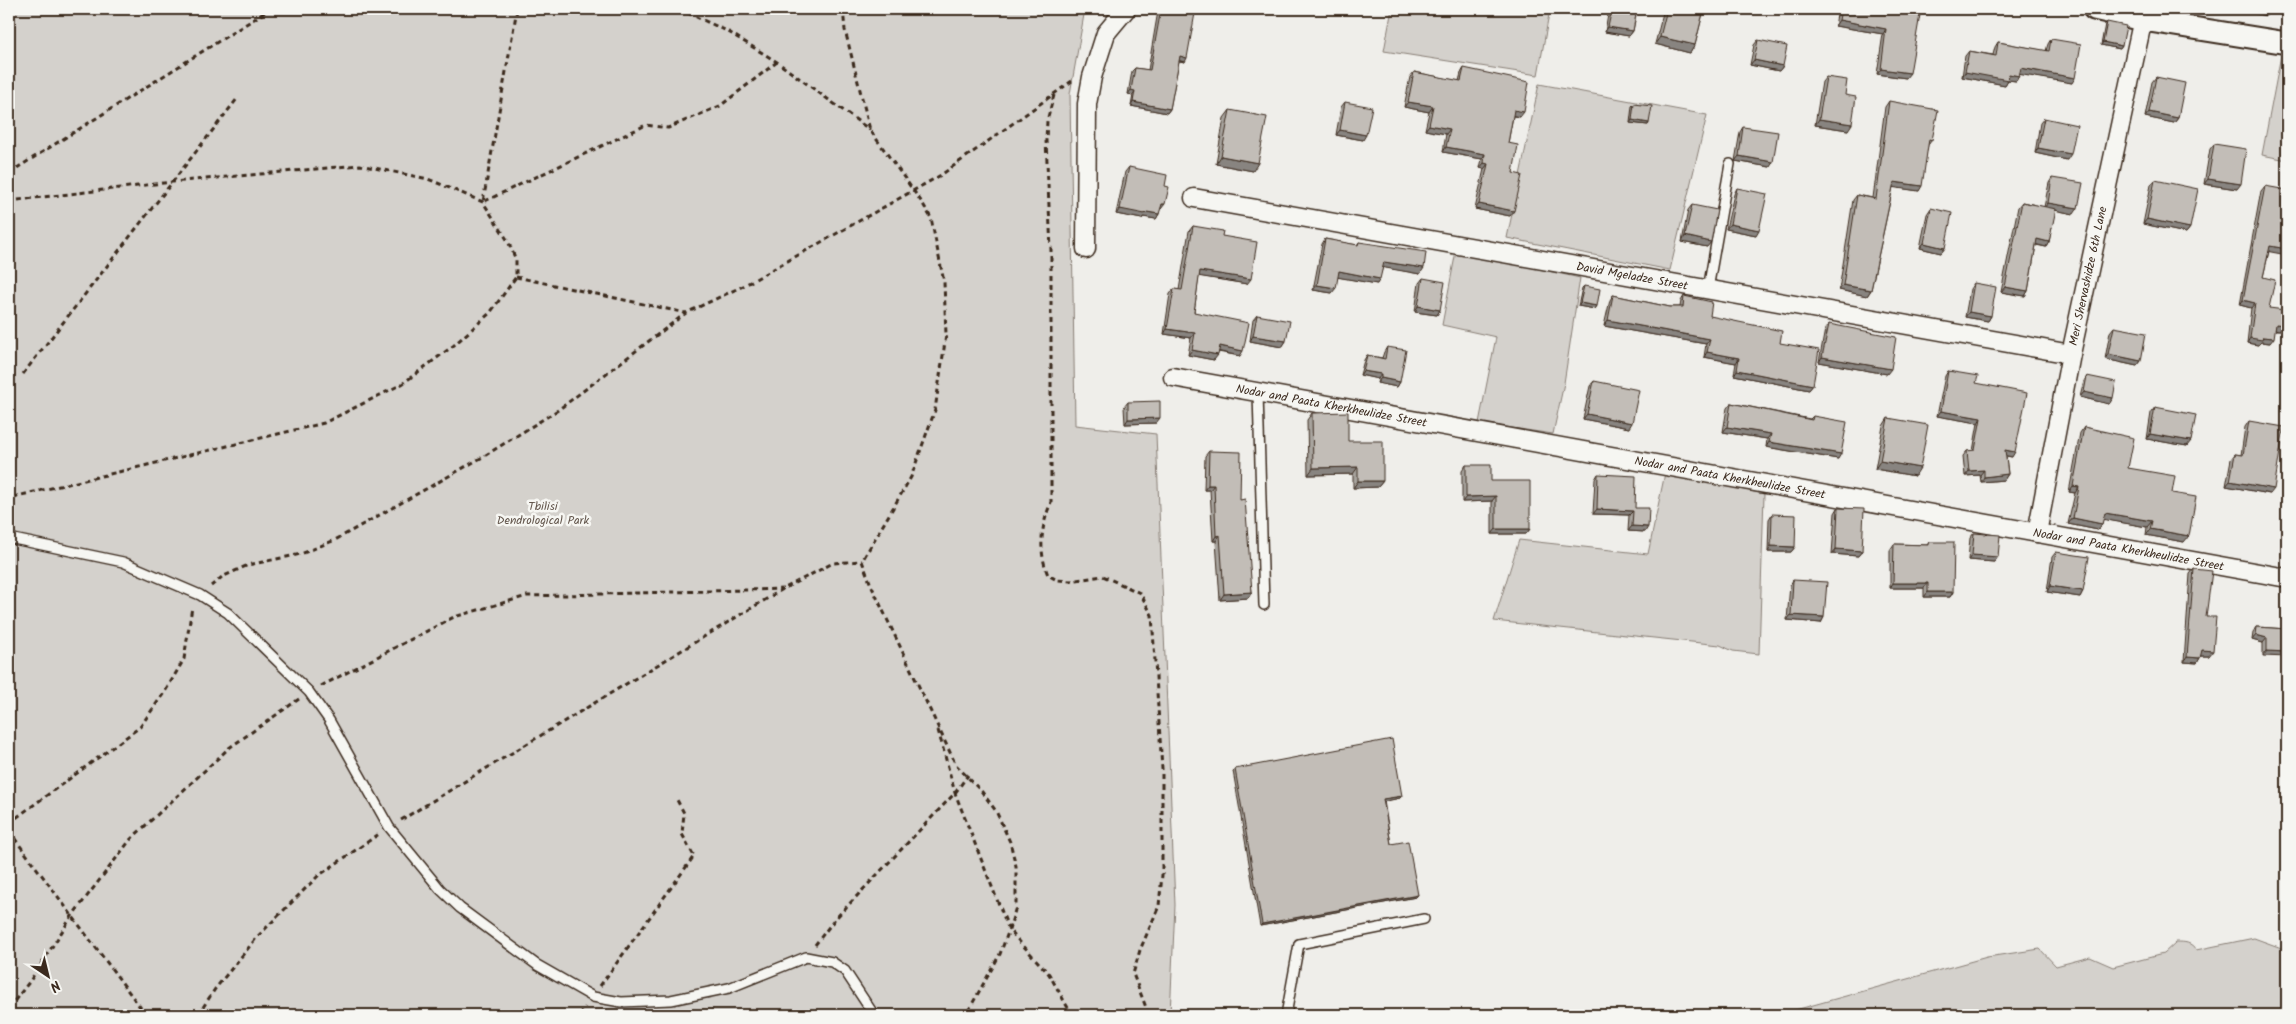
<svg xmlns="http://www.w3.org/2000/svg" width="2296" height="1024" font-family="Kalam,sans-serif">
  <rect width="100%" height="100%" fill="#efeeea"/>
  <filter id="ink" filterUnits="userSpaceOnUse"><feTurbulence type="fractalNoise" baseFrequency=".02" numOctaves="2"/><feDisplacementMap in="SourceGraphic" scale="10" xChannelSelector="R" yChannelSelector="G"/><feConvolveMatrix kernelMatrix="1 2 1 2 8 2 1 2 1" color-interpolation-filters="sRGB"/></filter>
  <g filter="url(#ink)">
    <g fill="#d4d1cc" stroke="#887e75">
      <polygon points="9,9 1085,9 1070,94 1075,425 1156,434 1175,905 1170,1015 9,1015"/>
      <polygon points="1392,9 1550,9 1538,75 1384,51"/>
      <polygon points="2281,55 2287,56 2287,160 2262,155"/>
      <polygon points="1539,84 1707,115 1670,270 1507,238"/>
      <polygon points="1456,251 1580,278 1564,383 1553,434 1479,423 1496,337 1442,325"/>
      <polygon points="1665,473 1764,494 1759,654 1733,651 1720,645 1494,621 1519,540 1648,554"/>
      <path d="M2254,938L2287,950V1015H1777L1987,957L2040,949L2056,966L2090,957L2113,967L2163,954L2176,942C2185,942 2191,942 2196,950Z"/>
    </g>
    <g fill="none" stroke-linecap="round" stroke-linejoin="round">
      <defs>
        <g id="service">
          <polyline points="1708,289 1730,164"/>
          <polyline points="1258,393 1264,605"/>
          <polyline points="9,538 123,562 200,595 228,613 309,692 329,720 389,827 440,889 460,908 537,965 593,997 621,1002 671,1000 729,988 806,957 832,962 845,971 874,1015"/>
          <polyline points="1286,1015 1299,944 1424,919"/>
        </g>
        <g id="minor">
          <path id="s1" d="M1194,198L2071,354"/>
          <polyline points="1086,249 1087,104 1092,77 1106,33 1126,9"/>
          <path id="s2" d="M1173,377L2287,578"/>
          <path id="s3" d="M2037,533L2071,354L2145,9"/>
        </g>
        <polyline id="tertiary" points="2094,9 2143,20 2287,43"/>
      </defs>
      <use href="#service" stroke="#3b2a1e" stroke-width="12"/>
      <use href="#minor" stroke="#3b2a1e" stroke-width="21"/>
      <use href="#tertiary" stroke="#3b2a1e" stroke-width="25"/>
      <g stroke="#3b2a1e" stroke-width="3" stroke-dasharray="5 4" stroke-linecap="butt">
        <polyline points="517,9 483,202 646,125 668,128 720,106 777,62"/>
        <polyline points="679,9 727,31 777,62 870,130"/>
        <polyline points="843,9 845,30 870,130 923,204 931,218 944,282 946,335 935,410 911,477 862,561"/>
        <path d="M1054,95L1047,121L1046,140L1051,250V502C1041,527 1038,550 1048,575L1057,580L1070,581L1103,576L1140,593L1152,615L1162,769V875L1159,906L1140,950L1133,974L1149,1015"/>
        <polyline points="9,173 270,9"/>
        <polyline points="9,201 172,182 360,165 428,179 483,202 508,241 516,260 516,277 490,313 453,346 402,384 324,423 9,498"/>
        <polyline points="516,277 686,313"/>
        <polyline points="23,374 237,99"/>
        <polyline points="862,561 871,585 956,765 982,792 996,811 1010,842 1016,866 1016,907 1009,930 1000,954 966,1015"/>
        <polyline points="211,586 222,577 248,565 301,554 335,540 481,458 558,410 686,313 743,286 941,175 1072,81"/>
        <polyline points="321,686 454,617 527,596 783,589"/>
        <polyline points="938,730 955,793 1009,930 1049,974 1072,1015"/>
        <polyline points="401,820 783,589 833,563 862,561"/>
        <polyline points="9,823 140,727 166,690 184,659 192,607"/>
        <polyline points="9,831 146,1015"/>
        <polyline points="815,945 835,919 955,793 968,775"/>
        <polyline points="600,986 694,856 682,834 684,813 677,800"/>
        <polyline points="9,1008 30,981 72,916 131,839 229,748 299,699"/>
        <polyline points="198,1015 215,989 258,936 318,876 379,834"/>
        <polyline points="580,1015 585,1007"/>
      </g>
      <use href="#service" stroke="#f6f6f2" stroke-width="9"/>
      <use href="#minor" stroke="#f6f6f2" stroke-width="18"/>
      <use href="#tertiary" stroke="#f6f6f2" stroke-width="21"/>
    </g>
    <g fill="#a7a39d" stroke="#3b2a1e">
      <polygon points="1160,9 1172,9 1185,62 1179,61 1170,109 1167,113 1131,106 1133,95 1128,94 1132,71 1135,68 1148,70 1158,11"/>
      <polygon points="1609,9 1637,9 1633,31 1629,36 1605,32"/>
      <polygon points="1664,9 1704,9 1695,45 1690,53 1655,44"/>
      <polygon points="1838,9 1921,9 1906,78 1877,74 1883,34 1835,26"/>
      <polygon points="2107,22 2122,46 2120,49 2101,45 2105,24"/>
      <polygon points="2051,39 2072,83 2020,74 2016,81 2008,80 2005,85 1962,77 1965,56 1969,51 1993,55 1995,47 1998,42 2046,51 2048,44"/>
      <polygon points="1758,40 1783,66 1779,71 1750,65 1754,45"/>
      <polygon points="1464,68 1520,117 1513,116 1508,143 1513,173 1510,216 1475,209 1484,169 1480,168 1482,159 1443,152 1446,134 1425,130 1429,112 1404,107 1410,77 1414,72 1459,81 1461,73"/>
      <polygon points="1826,77 1845,95 1848,130 1815,125 1822,82"/>
      <polygon points="2156,77 2178,118 2174,123 2145,117 2152,82"/>
      <polygon points="1889,101 1932,140 1928,145 1919,191 1893,187 1871,290 1867,296 1839,290 1853,200 1857,195 1873,198 1885,107"/>
      <polygon points="1345,102 1363,140 1336,135 1341,107"/>
      <polygon points="1634,104 1649,123 1648,125 1630,123 1632,106"/>
      <polygon points="1230,110 1253,171 1216,164 1224,118"/>
      <polygon points="2044,118 2067,160 2035,153 2040,123"/>
      <polygon points="1743,127 1770,167 1735,161 1740,132"/>
      <polygon points="2214,144 2237,189 2204,184 2210,149"/>
      <polygon points="1129,167 1165,186 1161,209 1160,209 1159,214 1156,219 1143,217 1142,219 1116,214 1125,172"/>
      <polygon points="2052,178 2074,214 2055,210 2049,242 2046,247 2036,245 2028,291 2025,296 2001,292 2018,207 2022,202 2044,207 2049,183"/>
      <polygon points="2155,180 2190,228 2186,233 2143,224 2151,185"/>
      <polygon points="2265,186 2269,251 2263,277 2269,308 2284,325 2280,330 2275,330 2270,343 2261,342 2258,345 2247,343 2251,308 2240,305 2261,191"/>
      <polygon points="1737,188 1756,235 1726,229 1734,194"/>
      <polygon points="1692,205 1707,247 1682,242 1688,210"/>
      <polygon points="1931,208 1945,248 1941,253 1920,248 1927,214"/>
      <polygon points="1193,226 1222,236 1247,284 1199,276 1194,312 1240,356 1218,352 1214,360 1188,355 1191,338 1164,334 1170,294 1174,289 1179,290 1189,231"/>
      <polygon points="1325,239 1357,245 1359,242 1420,274 1383,267 1377,284 1338,277 1332,293 1313,290 1322,244"/>
      <polygon points="1423,278 1440,310 1437,315 1415,312 1419,283"/>
      <polygon points="1974,283 1991,316 1988,321 1965,317 1970,289"/>
      <polygon points="1584,286 1597,306 1595,309 1578,306 1582,288"/>
      <polygon points="1613,295 1670,307 1680,307 1681,301 1684,296 1710,316 1780,343 1813,385 1809,390 1734,375 1736,363 1704,357 1706,344 1604,326 1610,300"/>
      <polygon points="1257,315 1286,341 1282,347 1250,341 1253,320"/>
      <polygon points="1829,324 1887,374 1819,362 1825,329"/>
      <polygon points="2114,327 2141,361 2137,366 2105,359 2110,332"/>
      <polygon points="1387,347 1400,382 1397,387 1377,383 1378,379 1360,375 1364,360 1367,355 1382,358 1384,352"/>
      <polygon points="1948,371 1976,383 2012,457 2006,456 2008,474 2004,480 1981,482 1980,475 1965,476 1963,456 1967,451 1973,451 1978,423 1937,416 1945,376"/>
      <polygon points="2087,376 2113,398 2109,404 2080,397 2084,381"/>
      <polygon points="1594,381 1629,428 1583,419 1590,386"/>
      <polygon points="1128,402 1156,423 1125,424 1124,407"/>
      <polygon points="1731,403 1810,419 1813,416 1838,459 1766,447 1767,439 1723,432 1727,408"/>
      <polygon points="2155,407 2187,446 2147,439 2151,413"/>
      <polygon points="1312,413 1383,481 1378,487 1353,488 1353,474 1308,475 1307,420"/>
      <polygon points="1888,418 1915,476 1875,469 1883,426"/>
      <polygon points="2249,421 2270,494 2226,486 2231,459 2235,454 2241,455 2245,427"/>
      <polygon points="2084,427 2128,468 2172,493 2184,542 2146,535 2147,527 2103,519 2102,524 2098,530 2068,524 2075,493 2069,492 2080,433"/>
      <polygon points="1209,451 1240,500 1252,592 1248,598 1220,600 1216,541 1213,541 1210,490 1204,490 1205,456"/>
      <polygon points="1466,465 1491,481 1530,529 1526,534 1492,534 1492,501 1462,502 1462,471"/>
      <polygon points="1598,474 1635,508 1645,532 1628,531 1629,515 1593,514 1595,479"/>
      <polygon points="1838,508 1862,551 1858,556 1832,554 1835,513"/>
      <polygon points="1772,514 1795,547 1791,552 1768,552 1769,519"/>
      <polygon points="1974,533 1994,562 1968,560 1970,538"/>
      <polygon points="1929,542 1953,592 1950,597 1924,597 1924,588 1890,588 1890,550 1894,544 1927,545"/>
      <polygon points="2056,552 2083,591 2080,597 2047,592 2052,557"/>
      <polygon points="2194,569 2206,617 2209,656 2201,656 2197,663 2184,662 2190,574"/>
      <polygon points="1793,580 1824,617 1821,623 1787,620 1790,585"/>
      <polygon points="2257,627 2287,629 2263,656 2263,643 2252,640 2253,633"/>
      <polygon points="1235,769 1400,798 1384,801 1391,844 1418,895 1416,897 1260,926 1233,771"/>
    </g>
    <g fill="#888480" stroke="#3b2a1e">
      <polygon points="2250,9 2259,9 2269,11 2266,16 2248,12"/>
      <polygon points="1839,20 1886,29 1883,34 1835,26"/>
      <polygon points="1608,27 1633,31 1629,36 1605,32"/>
      <polygon points="1660,37 1695,45 1690,53 1655,44"/>
      <polygon points="2103,42 2122,46 2120,49 2101,45"/>
      <polygon points="1180,56 1187,58 1185,62 1177,60"/>
      <polygon points="1754,60 1783,66 1779,71 1750,65"/>
      <polygon points="2021,68 2075,78 2072,83 2017,74"/>
      <polygon points="1881,69 1910,73 1906,78 1877,74"/>
      <polygon points="1965,72 2009,74 2019,76 2016,81 2008,80 2005,85 1962,77"/>
      <polygon points="1131,90 1135,91 1133,95 1128,94"/>
      <polygon points="1133,102 1170,109 1167,113 1131,106"/>
      <polygon points="1408,102 1433,106 1429,112 1404,107"/>
      <polygon points="1514,110 1524,112 1520,117 1510,115"/>
      <polygon points="2149,112 2178,118 2174,123 2145,117"/>
      <polygon points="1819,119 1852,124 1848,130 1815,125"/>
      <polygon points="1632,120 1649,123 1648,125 1630,123"/>
      <polygon points="1429,125 1450,129 1446,134 1425,130"/>
      <polygon points="1340,130 1366,135 1363,140 1336,135"/>
      <polygon points="1446,147 1485,154 1482,159 1443,152"/>
      <polygon points="2038,148 2071,154 2067,160 2035,153"/>
      <polygon points="1221,156 1258,163 1253,171 1216,164"/>
      <polygon points="1739,156 1773,162 1770,167 1735,161"/>
      <polygon points="1484,163 1488,164 1484,169 1480,168"/>
      <polygon points="2208,179 2241,184 2237,189 2204,184"/>
      <polygon points="1894,182 1922,186 1919,191 1890,187"/>
      <polygon points="2048,203 2078,208 2074,214 2044,208"/>
      <polygon points="1162,204 1165,204 1161,209 1158,209"/>
      <polygon points="1479,204 1514,211 1510,216 1475,209"/>
      <polygon points="1120,209 1147,212 1159,214 1156,219 1143,217 1142,219 1116,214"/>
      <polygon points="2147,219 2190,228 2186,233 2143,224"/>
      <polygon points="1730,224 1759,230 1756,235 1726,229"/>
      <polygon points="1685,236 1711,242 1707,247 1682,242"/>
      <polygon points="2037,239 2049,242 2046,247 2034,244"/>
      <polygon points="1924,243 1945,248 1941,253 1920,248"/>
      <polygon points="2270,246 2287,249 2287,255 2266,251"/>
      <polygon points="1384,262 1424,268 1420,274 1380,267"/>
      <polygon points="1200,271 1251,279 1247,284 1197,276"/>
      <polygon points="1339,271 1380,279 1377,284 1336,277"/>
      <polygon points="1317,285 1336,288 1332,293 1313,290"/>
      <polygon points="1843,285 1871,290 1867,296 1839,290"/>
      <polygon points="2005,287 2028,291 2025,296 2001,292"/>
      <polygon points="2243,300 2255,303 2251,308 2240,305"/>
      <polygon points="1580,303 1597,306 1595,309 1578,306"/>
      <polygon points="1418,306 1440,310 1437,315 1415,312"/>
      <polygon points="1969,312 1991,316 1988,321 1965,317"/>
      <polygon points="1608,320 1710,339 1706,344 1604,326"/>
      <polygon points="2276,324 2284,325 2280,330 2272,329"/>
      <polygon points="1167,329 1195,333 1191,338 1164,334"/>
      <polygon points="1253,336 1286,341 1282,347 1250,341"/>
      <polygon points="2263,337 2274,338 2270,343 2261,342 2258,345 2247,343 2250,338"/>
      <polygon points="1220,346 1243,351 1240,356 1216,351"/>
      <polygon points="1192,350 1218,355 1214,360 1188,355"/>
      <polygon points="1707,352 1739,358 1736,363 1704,357"/>
      <polygon points="2108,354 2141,361 2137,366 2105,359"/>
      <polygon points="1822,357 1891,369 1887,374 1819,362"/>
      <polygon points="1737,370 1813,385 1809,390 1734,375"/>
      <polygon points="1363,371 1381,374 1378,379 1360,375"/>
      <polygon points="1381,378 1400,382 1397,387 1377,383"/>
      <polygon points="2084,392 2113,398 2109,404 2080,397"/>
      <polygon points="1941,411 1981,418 1978,423 1937,416"/>
      <polygon points="1587,414 1632,423 1629,428 1583,419"/>
      <polygon points="1160,418 1156,423 1125,424 1128,419"/>
      <polygon points="1727,427 1771,434 1767,439 1723,432"/>
      <polygon points="2150,434 2191,441 2187,446 2147,439"/>
      <polygon points="1769,442 1841,454 1838,459 1766,447"/>
      <polygon points="2005,450 2015,452 2012,457 2002,455"/>
      <polygon points="1880,461 1920,468 1915,476 1875,469"/>
      <polygon points="1358,467 1353,474 1308,475 1313,468"/>
      <polygon points="1984,470 1980,475 1965,476 1969,471"/>
      <polygon points="2008,474 2004,480 1981,482 1984,477"/>
      <polygon points="1358,481 1383,481 1378,487 1353,488"/>
      <polygon points="2230,481 2274,489 2270,494 2226,486"/>
      <polygon points="1208,485 1214,485 1210,490 1204,490"/>
      <polygon points="2073,486 2079,487 2075,493 2069,492"/>
      <polygon points="1496,496 1492,501 1462,502 1466,497"/>
      <polygon points="1597,509 1633,511 1629,515 1593,514"/>
      <polygon points="2105,513 2152,521 2147,527 2101,519"/>
      <polygon points="2073,518 2102,524 2098,530 2068,524"/>
      <polygon points="1632,526 1648,527 1645,532 1628,531"/>
      <polygon points="1496,529 1530,529 1526,534 1492,534"/>
      <polygon points="2150,529 2189,536 2184,542 2146,535"/>
      <polygon points="1220,535 1216,541 1213,541 1216,536"/>
      <polygon points="1771,546 1795,547 1791,552 1768,552"/>
      <polygon points="1836,549 1862,551 1858,556 1832,554"/>
      <polygon points="1972,555 1998,557 1994,562 1968,560"/>
      <polygon points="1893,583 1928,583 1924,588 1890,588"/>
      <polygon points="2050,586 2083,591 2080,597 2047,592"/>
      <polygon points="1252,592 1248,598 1220,600 1224,594"/>
      <polygon points="1928,592 1953,592 1950,597 1924,597"/>
      <polygon points="1791,615 1824,617 1821,623 1787,620"/>
      <polygon points="2256,635 2267,638 2263,643 2252,640"/>
      <polygon points="2202,650 2213,651 2209,656 2198,656"/>
      <polygon points="2267,651 2287,652 2287,657 2263,656"/>
      <polygon points="2187,657 2200,658 2197,663 2184,662"/>
      <polygon points="1402,796 1400,798 1382,802 1383,799"/>
      <polygon points="1418,895 1416,897 1260,926 1262,924"/>
    </g>
    <g fill="#c2bdb7" stroke="#3b2a1e">
      <polygon points="1161,9 1172,9 1195,13 1187,58 1180,56 1170,109 1133,102 1135,91 1131,90 1135,68 1150,70"/>
      <polygon points="1612,9 1637,9 1633,31 1608,27"/>
      <polygon points="1667,9 1704,9 1695,45 1660,37"/>
      <polygon points="1841,9 1921,9 1910,73 1881,69 1886,29 1839,20"/>
      <polygon points="2259,9 2270,9 2269,11"/>
      <polygon points="2107,22 2126,26 2122,46 2103,42"/>
      <polygon points="2051,39 2081,44 2075,78 2021,68 2019,76 2009,74 2008,80 1965,72 1969,51 1996,56 1998,42 2049,51"/>
      <polygon points="1758,40 1787,46 1783,66 1754,60"/>
      <polygon points="1464,68 1529,82 1524,112 1514,110 1508,143 1518,145 1513,173 1522,175 1514,211 1479,204 1488,164 1484,163 1485,154 1446,147 1450,129 1429,125 1433,106 1408,102 1414,72 1461,81"/>
      <polygon points="1826,77 1847,80 1845,95 1856,97 1852,124 1819,119"/>
      <polygon points="2156,77 2185,83 2178,118 2149,112"/>
      <polygon points="1889,101 1938,110 1932,140 1929,139 1922,186 1894,182 1871,290 1843,285 1857,195 1876,199"/>
      <polygon points="1345,102 1372,107 1366,135 1340,130"/>
      <polygon points="1634,104 1652,106 1649,123 1632,120"/>
      <polygon points="1230,110 1267,117 1258,163 1221,156"/>
      <polygon points="2044,118 2077,125 2071,154 2038,148"/>
      <polygon points="1743,127 1778,132 1773,162 1739,156"/>
      <polygon points="2214,144 2246,149 2241,184 2208,179"/>
      <polygon points="1129,167 1167,175 1165,186 1169,187 1165,204 1162,204 1159,214 1147,212 1145,214 1120,209"/>
      <polygon points="2052,178 2083,183 2078,208 2048,203"/>
      <polygon points="2155,180 2198,189 2190,228 2147,219"/>
      <polygon points="2265,186 2287,190 2287,249 2270,246 2263,277 2275,280 2269,308 2285,310 2284,325 2276,324 2274,338 2263,337 2262,340 2250,338 2255,303 2243,300"/>
      <polygon points="1737,188 1767,194 1759,230 1730,224"/>
      <polygon points="2022,202 2056,209 2049,242 2037,239 2028,291 2005,287"/>
      <polygon points="1692,205 1717,210 1711,242 1685,236"/>
      <polygon points="1931,208 1952,213 1945,248 1924,243"/>
      <polygon points="1193,226 1223,231 1222,236 1257,242 1251,279 1200,271 1194,312 1249,323 1243,351 1220,346 1218,355 1192,350 1195,333 1167,329 1174,289 1182,290"/>
      <polygon points="1325,239 1358,245 1359,242 1426,252 1424,268 1384,262 1380,279 1339,271 1336,288 1317,285"/>
      <polygon points="1423,278 1445,282 1440,310 1418,306"/>
      <polygon points="1974,283 1996,287 1991,316 1969,312"/>
      <polygon points="1584,286 1600,289 1597,306 1580,303"/>
      <polygon points="1613,295 1670,307 1683,307 1684,296 1712,302 1710,316 1782,331 1780,343 1819,350 1813,385 1737,370 1739,358 1707,352 1710,339 1608,320"/>
      <polygon points="1257,315 1290,321 1286,341 1253,336"/>
      <polygon points="1829,324 1896,337 1891,369 1822,357"/>
      <polygon points="2114,327 2146,333 2141,361 2108,354"/>
      <polygon points="1387,347 1406,350 1400,382 1381,378 1381,374 1363,371 1367,355 1385,359"/>
      <polygon points="1948,371 1978,376 1976,383 2027,393 2015,452 2005,450 2008,474 1984,477 1984,470 1969,471 1967,451 1975,450 1981,418 1941,411"/>
      <polygon points="2087,376 2116,382 2113,398 2084,392"/>
      <polygon points="1594,381 1639,390 1632,423 1587,414"/>
      <polygon points="1160,401 1160,418 1128,419 1128,402"/>
      <polygon points="1731,403 1812,420 1813,416 1847,422 1841,454 1769,442 1771,434 1727,427"/>
      <polygon points="2155,407 2196,415 2191,441 2150,434"/>
      <polygon points="1348,412 1348,441 1383,441 1383,481 1358,481 1358,467 1313,468 1312,413"/>
      <polygon points="1888,418 1928,425 1920,468 1880,461"/>
      <polygon points="2249,421 2284,427 2274,489 2230,481 2235,454 2243,455"/>
      <polygon points="2084,427 2134,438 2128,468 2175,476 2172,493 2196,497 2189,536 2150,529 2152,521 2105,513 2102,524 2073,518 2079,487 2073,486"/>
      <polygon points="1209,451 1241,452 1240,500 1245,499 1252,592 1224,594 1220,535 1216,536 1214,485 1208,485"/>
      <polygon points="1466,465 1491,465 1491,481 1530,481 1530,529 1496,529 1496,496 1466,497"/>
      <polygon points="1598,474 1636,476 1635,508 1649,508 1648,527 1632,526 1633,511 1597,509"/>
      <polygon points="1838,508 1864,509 1862,551 1836,549"/>
      <polygon points="1772,514 1796,515 1795,547 1771,546"/>
      <polygon points="1974,533 2000,535 1998,557 1972,555"/>
      <polygon points="1929,542 1954,542 1953,592 1928,592 1928,583 1893,583 1894,544 1929,545"/>
      <polygon points="2056,552 2089,557 2083,591 2050,586"/>
      <polygon points="2194,569 2212,571 2206,617 2216,617 2213,651 2202,650 2200,658 2187,657"/>
      <polygon points="1793,580 1827,582 1824,617 1791,615"/>
      <polygon points="2257,627 2287,629 2287,652 2267,651 2267,638 2256,635"/>
      <polygon points="1392,739 1402,796 1383,799 1391,844 1408,841 1418,895 1262,924 1235,769"/>
    </g>
  </g>
  <g text-anchor="middle" dominant-baseline="central" stroke-width="5" stroke-linejoin="round" paint-order="stroke">
    <g font-size="12" fill="#3b2a1e" stroke="#f6f6f2">
      <text stroke="none"><textPath href="#s1" startOffset="445">David Mgeladze Street</textPath></text>
      <text stroke="none"><textPath href="#s3" startOffset="262">Meri Shervashidze 6th Lane</textPath></text>
      <text stroke="none"><textPath href="#s2" startOffset="161">Nodar and Paata Kherkheulidze Street</textPath></text>
      <text stroke="none"><textPath href="#s2" startOffset="566">Nodar and Paata Kherkheulidze Street</textPath></text>
      <text stroke="none"><textPath href="#s2" startOffset="971">Nodar and Paata Kherkheulidze Street</textPath></text>
    </g>
    <g font-size="12" fill="#61544a" stroke="#f6f6f2">
      <text x="543" y="506">Tbilisi<tspan x="543" dy="14">Dendrological Park</tspan></text>
    </g>
  </g>
  <rect width="2296" height="1024" fill="none" stroke="#f6f6f2" stroke-width="30"/>
  <rect x="15" y="15" width="2266" height="994" fill="none" stroke="#3b2a1e" stroke-width="2" filter="url(#ink)"/>
  <g transform="translate(48 976) rotate(145)" stroke="#f6f6f2" stroke-width="4" paint-order="stroke">
  <path d="M0-4L9 19L0 12L-9 19Z" fill="#3b2a1e"/>
  <text y="-8" font-size="14" font-weight="bold" text-anchor="middle" fill="#3b2a1e">N</text>
  </g>
</svg>
